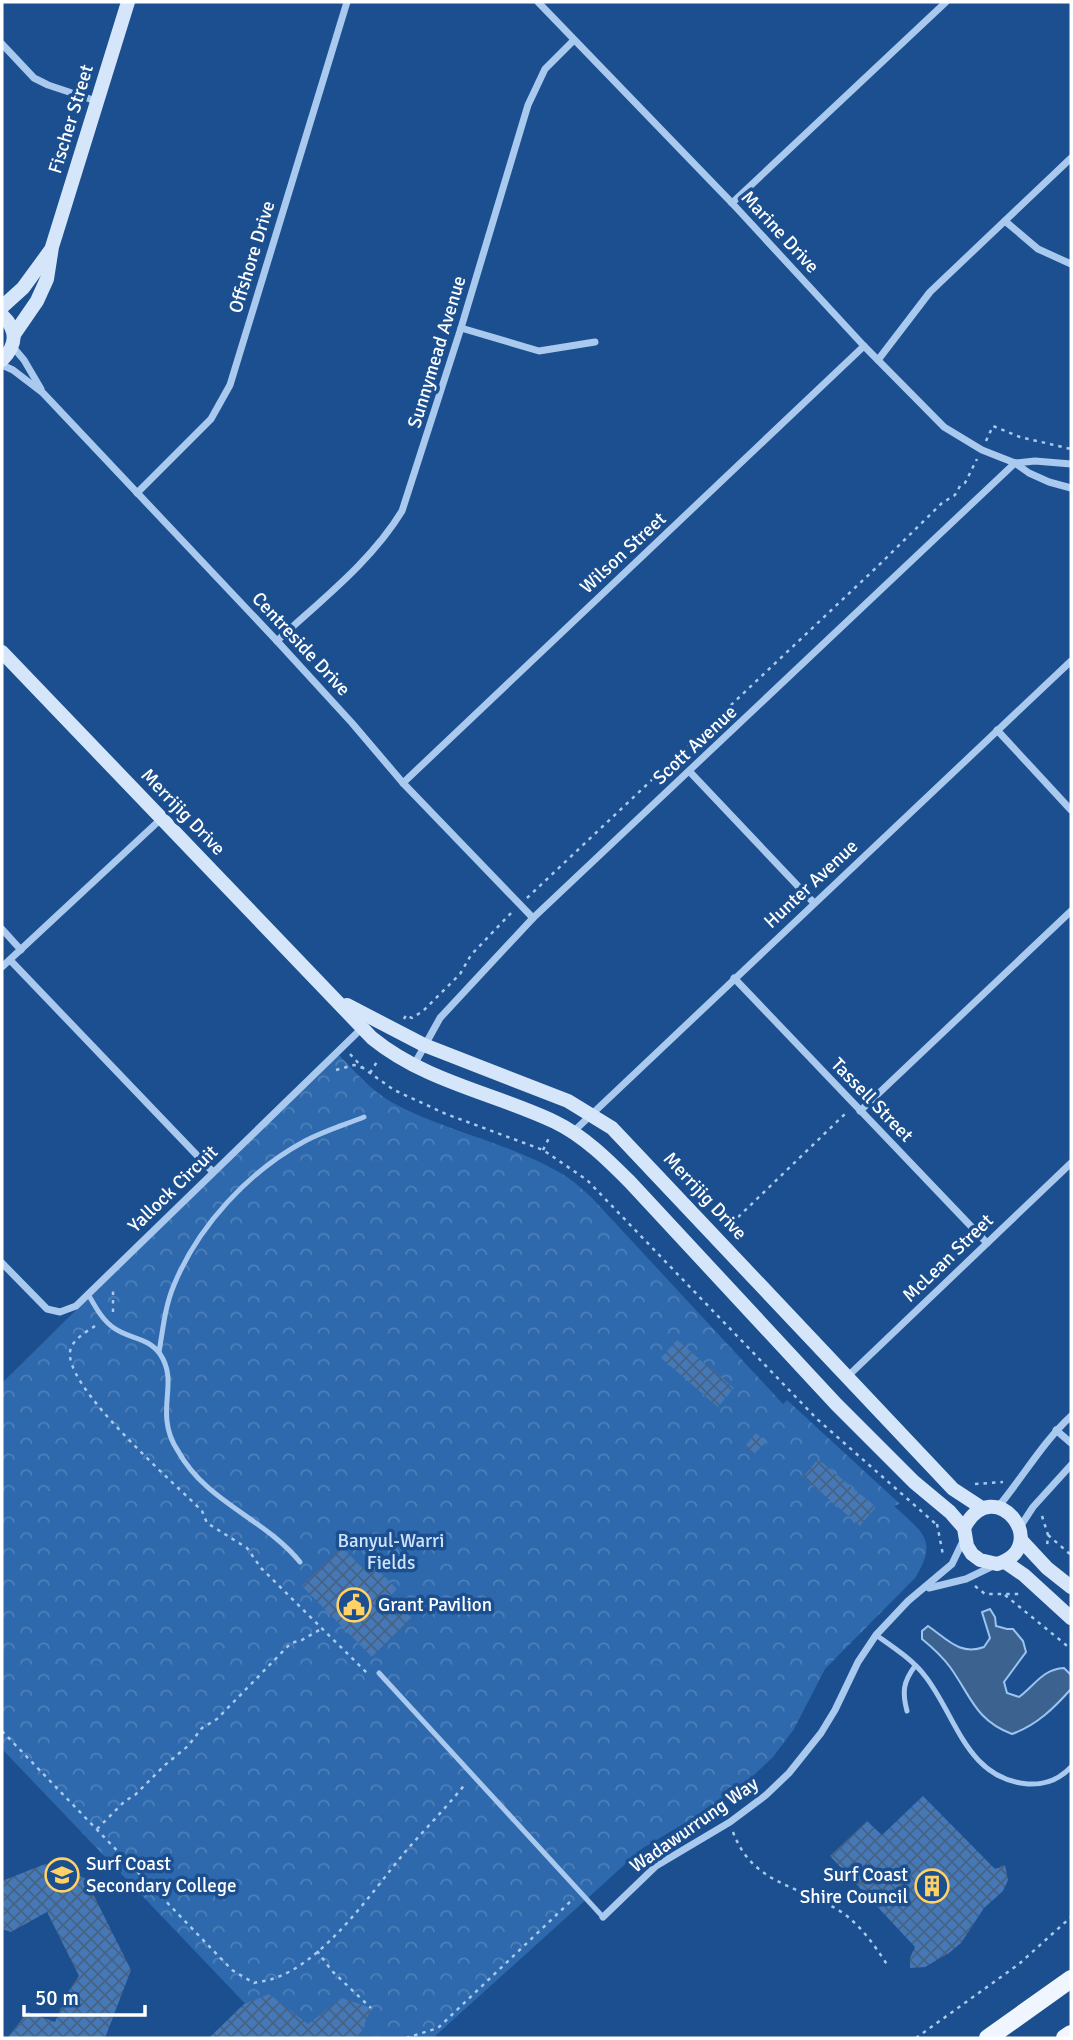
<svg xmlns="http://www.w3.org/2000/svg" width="1073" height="2040" font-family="Signika,sans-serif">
  <defs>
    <pattern id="forest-crowns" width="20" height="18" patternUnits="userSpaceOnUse" patternTransform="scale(1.75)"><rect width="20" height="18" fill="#2e69ad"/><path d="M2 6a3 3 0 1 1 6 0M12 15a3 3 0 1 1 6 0" fill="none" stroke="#4d80b9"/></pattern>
    <pattern id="building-cross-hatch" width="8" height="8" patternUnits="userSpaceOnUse" patternTransform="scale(1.75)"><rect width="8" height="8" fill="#4478b7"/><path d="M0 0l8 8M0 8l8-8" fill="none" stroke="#486282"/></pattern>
  </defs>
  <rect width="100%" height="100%" fill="#1b4f8f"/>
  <path fill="url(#forest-crowns)" d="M337,1053C354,1070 371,1091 393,1103C448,1133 514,1143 567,1177C576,1183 584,1191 592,1198L783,1404L787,1400L900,1504L894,1506C922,1532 939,1540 915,1578L825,1669L794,1729L773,1757L753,1776L710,1808L643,1848L433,2038H278L2,1749V1383Z"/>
  <path fill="#3c6290" stroke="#9cc4f0" stroke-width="2" d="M990,1609L995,1617L996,1626L1007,1629H1013L1023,1641L1026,1652L1004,1682L1007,1693L1019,1697C1035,1685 1043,1669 1064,1668L1071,1675V1689C1054,1708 1037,1725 1012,1734C975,1720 971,1696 950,1667C942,1656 933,1648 922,1639V1631L928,1626C947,1639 960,1656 984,1647L990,1638L982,1612Z"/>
  <g fill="url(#building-cross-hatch)">
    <polygon points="677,1340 734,1388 718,1407 661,1358"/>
    <polygon points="756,1433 766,1442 754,1454 745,1446"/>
    <polygon points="818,1459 876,1507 860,1526 803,1477"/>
    <polygon points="342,1547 364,1569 370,1562 397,1589 390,1596 412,1618 372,1657 302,1586"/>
    <polygon points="923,1796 995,1869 1005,1865 1008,1880 1003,1891 984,1908 961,1943 949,1953 925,1967 910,1968 910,1958 915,1947 830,1856 867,1821 882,1835"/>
    <polygon points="45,1864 85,1878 131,1970 105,2038 7,2038 28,2012 55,2022 68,1992 79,1976 47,1912 11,1932 2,1929 2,1881"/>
    <polygon points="269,1994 308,2024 342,1998 371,2008 359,2038 209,2038 244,2004"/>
  </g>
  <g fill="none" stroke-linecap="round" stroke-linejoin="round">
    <g stroke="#a9c9ee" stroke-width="2.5" stroke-dasharray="3.5 5" stroke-linecap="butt">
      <polyline points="986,441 993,426 1020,437 1071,449"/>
      <polyline points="527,898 879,565 942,503 955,495 960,486 965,483 977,459"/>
      <polyline points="404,1019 406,1015 412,1018 423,1011 460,974 471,955 512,912"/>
      <polyline points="350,1054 363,1068 394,1090 446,1114 543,1150 587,1180 817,1419 937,1525"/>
      <polyline points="336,1070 354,1065 363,1068"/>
      <polyline points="370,1073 378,1060"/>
      <polyline points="543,1150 550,1136"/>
      <polyline points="732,1223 847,1112"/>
      <polyline points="113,1312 113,1287"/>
      <path d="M95,1326C86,1332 75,1338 71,1348C57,1382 178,1486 202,1511L207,1523L247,1548L261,1568L369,1675"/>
      <polyline points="975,1484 1003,1482"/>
      <polyline points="1042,1516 1048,1535 1047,1547"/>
      <polyline points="937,1524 943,1555"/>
      <polyline points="1048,1535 1071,1555"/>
      <polyline points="975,1586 985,1594 1022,1594"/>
      <polyline points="1005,1595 1071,1649"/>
      <path d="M2,1731L232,1970L254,1983C261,1981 268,1981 275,1978C325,1961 372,1892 405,1852C425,1829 447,1807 466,1783"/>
      <polyline points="97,1829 125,1801 135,1795 165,1765 188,1746 202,1728 217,1719 291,1643 302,1640 321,1629"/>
      <path d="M733,1832C753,1886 801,1885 843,1913C862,1927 875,1946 888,1966"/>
      <polyline points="317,1951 332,1971 371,2008"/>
      <polyline points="406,2038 438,2028 573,1899"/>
      <polyline points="916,2038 1019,1964 1071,1917"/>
    </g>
    <g stroke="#a9c9ee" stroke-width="5">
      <path d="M88,1294C95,1306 102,1320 114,1328C129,1339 148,1337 160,1354C175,1376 164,1397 167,1421C168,1432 172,1442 178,1451C206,1502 264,1518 300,1562"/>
      <path d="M159,1352C163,1329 165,1306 174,1285C198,1226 249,1171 305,1141C324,1131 344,1125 364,1117"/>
      <path d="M876,1635C893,1647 913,1660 925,1676C956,1715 966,1779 1028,1784C1046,1785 1060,1779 1071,1767"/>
      <polyline points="379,1673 603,1917"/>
      <path d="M907,1711C902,1692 903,1682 915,1666"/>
    </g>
    <g stroke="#a9c9ee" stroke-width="7">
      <polyline points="538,2 732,203 864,346 944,427 982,450 1015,463 1029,473 1049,482 1071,488"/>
      <polyline points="2,44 34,78 48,85 96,101"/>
      <polyline points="732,203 946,2"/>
      <polyline points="1005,221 1038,249 1071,264"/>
      <polyline points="461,328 539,351 595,342"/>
      <polyline points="13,347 24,360 41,389"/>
      <polyline points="878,360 930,292 1071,158"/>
      <polyline points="2,365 13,370 43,393 277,641 352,723 403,783 533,918"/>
      <polyline points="1016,463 1035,461 1071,464"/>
      <polyline points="137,493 211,419 230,385 347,2"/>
      <path d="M277,641C321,600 371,562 402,511L461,328L528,105L545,69L574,40"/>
      <polyline points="997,730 1071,810"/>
      <polyline points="690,772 814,903"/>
      <polyline points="403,783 864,346"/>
      <polyline points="2,929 21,950"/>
      <polyline points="10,960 213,1172"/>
      <polyline points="2,967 162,818"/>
      <polyline points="734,978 987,1243"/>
      <polyline points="414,1065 440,1018 533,918 1015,463"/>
      <polyline points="860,1111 1071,911"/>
      <polyline points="573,1132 1071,661"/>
      <polyline points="2,1263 47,1309 60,1312 76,1306 361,1029"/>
      <polyline points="848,1376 1071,1163"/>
      <polyline points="1056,1430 1071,1443"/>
      <path d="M998,1507C1023,1477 1042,1443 1071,1416"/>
      <polyline points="1020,1527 1033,1507 1071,1465"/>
      <polyline points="929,1588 966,1579 993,1566"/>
      <polyline points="603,1917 656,1866 730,1822 766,1795 789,1773 821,1733 835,1710 858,1662 876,1635 908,1601 952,1564 963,1541"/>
    </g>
    <g stroke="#d6e6fa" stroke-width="14">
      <polyline points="2,307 23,288 50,251"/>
      <path d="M2,315C18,330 17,345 2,360"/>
      <polyline points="15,333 37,301 47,279 52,247 128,2"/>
      <path d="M2,652L372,1038C426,1082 494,1093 555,1122C584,1136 608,1160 630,1182L836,1404L914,1482L950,1512L964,1528L967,1546L972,1554L980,1560L997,1564C1054,1547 994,1470 964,1528"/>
      <polyline points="347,1005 424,1045 568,1101 612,1128 953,1489 982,1508"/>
      <polyline points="1021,1540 1047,1568 1071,1587"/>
      <polyline points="1005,1562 1024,1575 1071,1618"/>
    </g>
    <g stroke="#f0f6ff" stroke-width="18">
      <polyline points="988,2038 1071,1979"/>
      <polyline points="1065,2038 1071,2034"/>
    </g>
  </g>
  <defs>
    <symbol id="civic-ring" viewBox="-11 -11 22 22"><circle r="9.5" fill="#1b4f8f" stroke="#ffd166" stroke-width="1.5"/><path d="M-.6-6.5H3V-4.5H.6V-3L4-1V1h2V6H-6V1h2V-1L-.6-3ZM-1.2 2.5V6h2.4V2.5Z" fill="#ffd166"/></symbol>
    <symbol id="school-ring" viewBox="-11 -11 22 22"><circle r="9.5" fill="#1b4f8f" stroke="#ffd166" stroke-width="1.5"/><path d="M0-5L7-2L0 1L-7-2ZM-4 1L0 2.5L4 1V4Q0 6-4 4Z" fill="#ffd166"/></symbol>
    <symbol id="building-ring" viewBox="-11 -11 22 22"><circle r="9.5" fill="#1b4f8f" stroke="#ffd166" stroke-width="1.5"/><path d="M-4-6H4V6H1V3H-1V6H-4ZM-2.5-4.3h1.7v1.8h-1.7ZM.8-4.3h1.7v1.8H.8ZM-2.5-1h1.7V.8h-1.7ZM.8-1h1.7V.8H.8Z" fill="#ffd166"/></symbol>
  </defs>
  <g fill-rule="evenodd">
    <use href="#civic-ring" x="335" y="1586" width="38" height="38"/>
    <use href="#school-ring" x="43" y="1856" width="38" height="38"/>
    <use href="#building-ring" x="913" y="1867" width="38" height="38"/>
  </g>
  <g text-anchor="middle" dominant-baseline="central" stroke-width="7" stroke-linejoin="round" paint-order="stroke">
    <g font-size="19" fill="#fff" stroke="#1b4f8f">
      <text transform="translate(71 119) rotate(-73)">Fischer Street</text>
      <text transform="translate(780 232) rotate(47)">Marine Drive</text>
      <text transform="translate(252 257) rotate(-73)">Offshore Drive</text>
      <text transform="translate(437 352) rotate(-73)">Sunnymead Avenue</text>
      <text transform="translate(623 553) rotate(-43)">Wilson Street</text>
      <text transform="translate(301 644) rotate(47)">Centreside Drive</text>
      <text transform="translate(695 745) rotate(-43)">Scott Avenue</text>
      <text transform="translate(183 812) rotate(46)">Merrijig Drive</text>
      <text transform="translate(811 884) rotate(-43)">Hunter Avenue</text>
      <text transform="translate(872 1100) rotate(46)">Tassell Street</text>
      <text transform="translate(173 1189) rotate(-44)">Yallock Circuit</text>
      <text transform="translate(705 1196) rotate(47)">Merrijig Drive</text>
      <text transform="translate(948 1258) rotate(-44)">McLean Street</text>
      <text transform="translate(694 1825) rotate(-35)">Wadawurrung Way</text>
    </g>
    <g font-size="19" fill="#cfe3fa" stroke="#1b4f8f">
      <text x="391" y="1541">Banyul-Warri<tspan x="391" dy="22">Fields</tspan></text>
    </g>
    <g font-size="19" fill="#fff" stroke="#1b4f8f" text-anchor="start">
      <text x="378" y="1605">Grant Pavilion</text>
      <text x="86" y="1864">Surf Coast<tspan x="86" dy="22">Secondary College</tspan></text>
      <text x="908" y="1875" text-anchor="end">Surf Coast<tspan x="908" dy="22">Shire Council</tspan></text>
    </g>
  </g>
  <rect width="1073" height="2040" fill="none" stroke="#ffffff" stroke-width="7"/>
  <path d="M24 2005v10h121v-10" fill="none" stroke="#ffffff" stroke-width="3.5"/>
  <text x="35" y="2005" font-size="21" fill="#ffffff" stroke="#1b4f8f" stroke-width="5" paint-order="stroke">50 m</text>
</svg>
